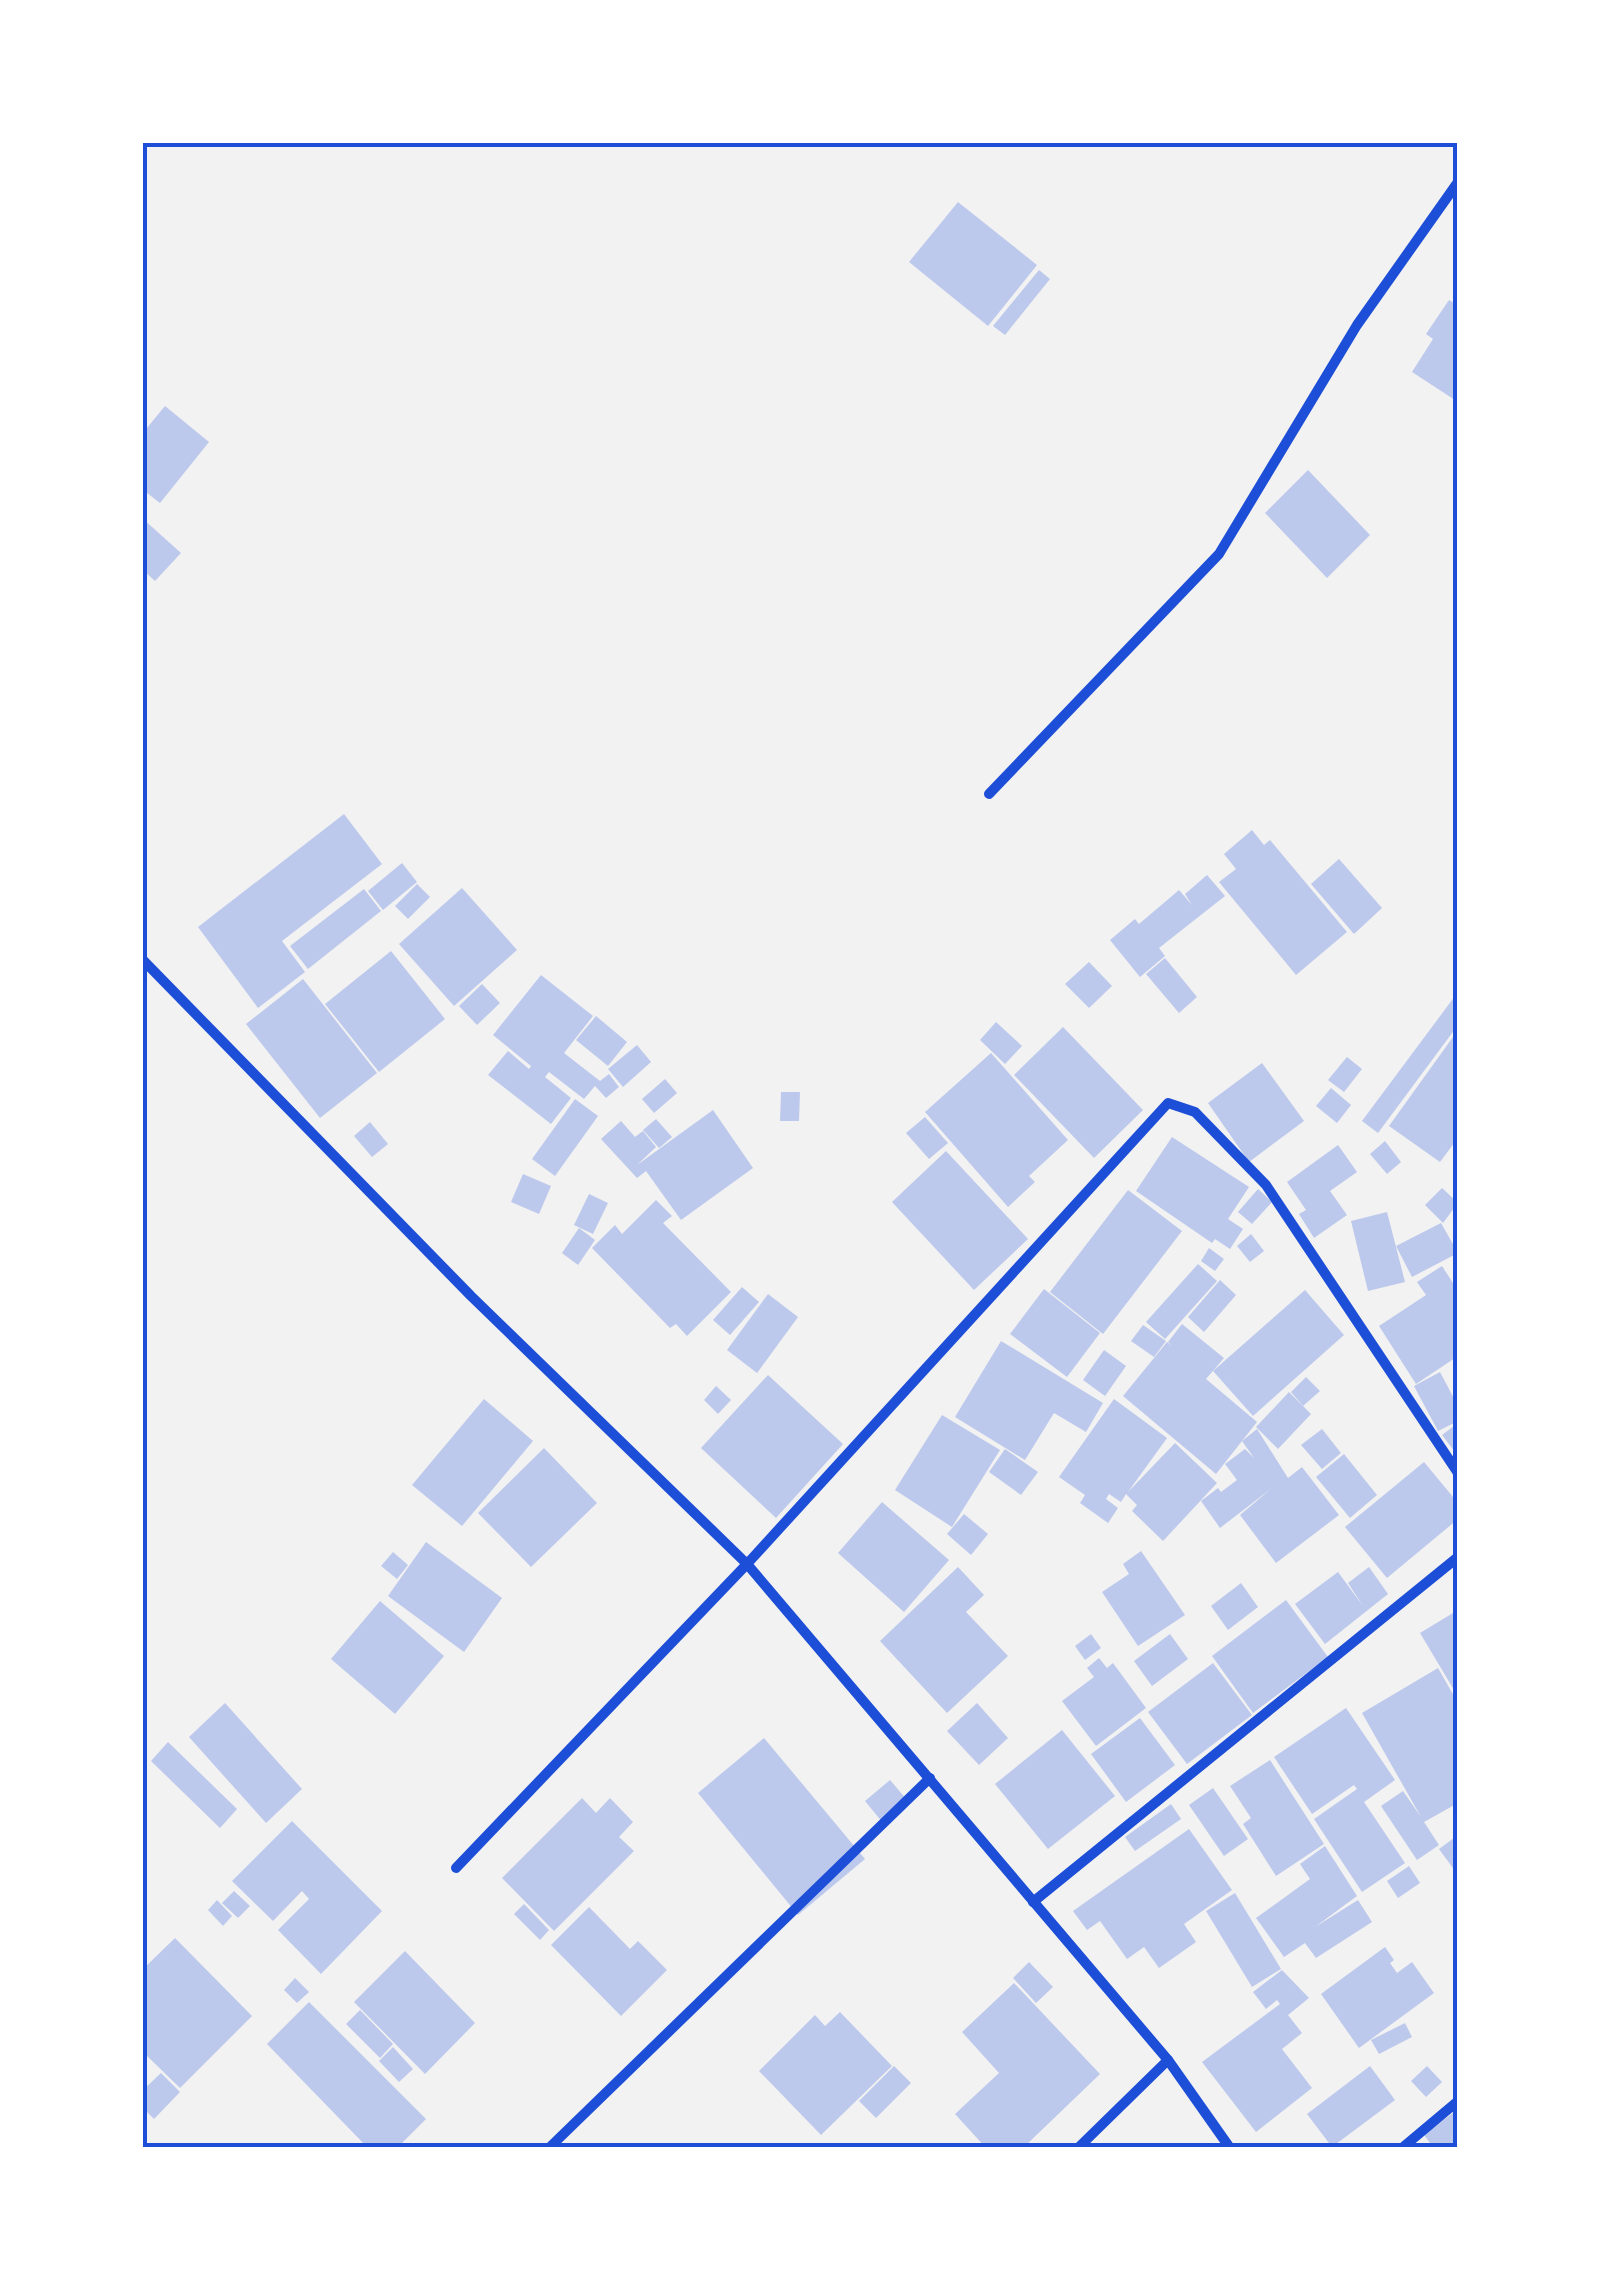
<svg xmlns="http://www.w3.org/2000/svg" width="1600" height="2290" font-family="'DejaVu Sans',sans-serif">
  <rect width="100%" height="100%" fill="#f2f2f2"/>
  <g fill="#bdc9ec">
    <polygon points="958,202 1037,265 988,326 909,262"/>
    <polygon points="1039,270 1050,279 1005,335 993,326"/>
    <polygon points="1449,300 1458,305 1458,402 1412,372 1433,339 1426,334"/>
    <polygon points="165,406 209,442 160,503 142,489 142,434"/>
    <polygon points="1308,470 1370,535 1327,578 1265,513"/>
    <polygon points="142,518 181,553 155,581 142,569"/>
    <polygon points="344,814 382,864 282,941 305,972 258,1008 198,927"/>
    <polygon points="1252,830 1264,845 1270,840 1347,932 1296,975 1219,882 1236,869 1224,854"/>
    <polygon points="1339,859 1382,908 1354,934 1311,884"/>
    <polygon points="402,863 417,882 383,910 368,891"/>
    <polygon points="1207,875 1225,896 1159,948 1165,956 1140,977 1110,940 1135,919 1139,924 1179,890 1192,905 1185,894"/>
    <polygon points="417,884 430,897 408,919 395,906"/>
    <polygon points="462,888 517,950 454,1006 399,944"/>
    <polygon points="364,889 381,911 308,969 290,946"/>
    <polygon points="391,951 445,1019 379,1072 325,1004"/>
    <polygon points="1165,958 1197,997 1179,1013 1146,974"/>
    <polygon points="1089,962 1112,986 1089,1008 1065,984"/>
    <polygon points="541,975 593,1016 564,1053 600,1081 609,1074 619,1087 606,1098 595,1086 584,1099 549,1072 545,1077 571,1098 551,1124 488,1075 508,1051 529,1069 531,1066 493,1035"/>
    <polygon points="303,979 377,1073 320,1118 246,1024"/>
    <polygon points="482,984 500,1003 477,1025 459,1006"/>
    <polygon points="1458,992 1458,1025 1378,1133 1362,1121"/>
    <polygon points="596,1016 627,1042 608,1066 576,1040"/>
    <polygon points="996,1022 1022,1046 1005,1064 980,1040"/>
    <polygon points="1063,1027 1143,1110 1094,1158 1014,1075"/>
    <polygon points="1458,1030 1458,1138 1440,1162 1389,1126"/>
    <polygon points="637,1045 651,1062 623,1087 608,1069"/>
    <polygon points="991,1053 1068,1140 1029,1176 1035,1182 1008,1207 925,1112"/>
    <polygon points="1347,1057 1362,1069 1344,1092 1328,1080"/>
    <polygon points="1262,1063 1304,1121 1249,1162 1208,1103"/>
    <polygon points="665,1079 677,1093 654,1113 642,1099"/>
    <polygon points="1331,1088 1351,1105 1337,1123 1316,1106"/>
    <polygon points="781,1092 800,1092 799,1121 780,1121"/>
    <polygon points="575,1099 598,1116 555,1176 532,1159"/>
    <polygon points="713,1110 753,1168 681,1220 646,1171 637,1178 601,1139 621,1121 635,1137 643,1131 656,1147 637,1165"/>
    <polygon points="925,1117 948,1143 929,1159 906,1133"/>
    <polygon points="656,1119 672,1137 659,1148 643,1130"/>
    <polygon points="370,1122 388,1144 372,1157 354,1136"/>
    <polygon points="1172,1137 1249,1187 1228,1219 1243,1229 1230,1249 1215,1239 1212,1243 1136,1191"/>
    <polygon points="1385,1141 1401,1162 1387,1174 1370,1154"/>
    <polygon points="1338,1145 1357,1172 1330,1191 1347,1215 1314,1238 1299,1214 1306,1210 1287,1182"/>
    <polygon points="946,1151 1028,1239 974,1290 892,1202"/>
    <polygon points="523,1174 551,1186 539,1214 511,1202"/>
    <polygon points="1442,1188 1458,1203 1443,1223 1425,1205"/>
    <polygon points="1258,1189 1272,1202 1252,1224 1238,1212"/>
    <polygon points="1128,1190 1182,1231 1103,1334 1050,1292"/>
    <polygon points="589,1194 608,1203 593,1234 574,1225"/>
    <polygon points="656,1200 672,1216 663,1223 731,1292 687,1336 676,1324 670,1328 592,1248 615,1225 622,1234"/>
    <polygon points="1387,1212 1405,1282 1368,1291 1351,1221"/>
    <polygon points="1441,1223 1458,1253 1412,1277 1396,1246"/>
    <polygon points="579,1228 595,1240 578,1265 562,1253"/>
    <polygon points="1251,1234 1264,1251 1250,1262 1237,1246"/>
    <polygon points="1209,1248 1224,1259 1215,1271 1201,1261"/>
    <polygon points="1198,1264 1217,1281 1165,1339 1146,1322"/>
    <polygon points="1442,1266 1453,1283 1458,1280 1458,1356 1416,1384 1379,1326 1426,1295 1417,1282"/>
    <polygon points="1220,1280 1236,1295 1204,1332 1188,1317"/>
    <polygon points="742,1287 759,1302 730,1335 713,1320"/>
    <polygon points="1044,1289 1100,1333 1067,1377 1010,1334"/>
    <polygon points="1305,1290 1344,1335 1253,1416 1213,1371"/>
    <polygon points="768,1294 798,1317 757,1373 727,1350"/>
    <polygon points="1182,1324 1224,1358 1206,1379 1257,1422 1216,1474 1123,1396 1167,1342 1172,1346 1168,1342"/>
    <polygon points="1143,1325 1166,1341 1154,1357 1131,1341"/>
    <polygon points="1001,1341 1103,1403 1086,1432 1054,1413 1025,1460 955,1417"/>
    <polygon points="1104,1350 1126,1366 1105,1396 1083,1380"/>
    <polygon points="1440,1372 1458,1406 1458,1421 1438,1431 1414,1386"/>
    <polygon points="768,1375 843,1444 776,1518 701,1448"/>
    <polygon points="1306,1377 1320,1391 1303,1406 1291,1392"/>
    <polygon points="716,1386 731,1400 718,1414 704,1400"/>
    <polygon points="1289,1392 1311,1414 1278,1449 1256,1427"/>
    <polygon points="484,1399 533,1441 462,1526 412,1485"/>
    <polygon points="1114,1399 1167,1438 1128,1492 1175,1443 1217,1483 1163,1541 1132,1511 1137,1505 1126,1494 1121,1502 1109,1494 1106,1499 1118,1508 1108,1523 1080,1503 1085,1495 1059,1477"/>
    <polygon points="942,1415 1000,1450 952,1527 895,1490"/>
    <polygon points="1458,1423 1458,1456 1442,1435"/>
    <polygon points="1257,1429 1288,1478 1302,1467 1339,1515 1276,1563 1240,1515 1272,1488 1220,1528 1201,1501 1218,1488 1221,1492 1237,1480 1225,1464 1245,1449 1254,1458 1242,1441"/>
    <polygon points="1322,1429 1341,1453 1322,1469 1301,1445"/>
    <polygon points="544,1448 597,1503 531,1567 478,1513"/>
    <polygon points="1005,1449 1038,1472 1021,1495 989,1472"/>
    <polygon points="1344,1454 1377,1495 1350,1518 1316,1477"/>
    <polygon points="1424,1462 1458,1503 1458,1519 1387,1578 1345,1527"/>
    <polygon points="882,1502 949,1560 904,1612 838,1553"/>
    <polygon points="964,1514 988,1534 971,1555 947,1534"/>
    <polygon points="426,1542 502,1598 464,1652 388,1596"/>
    <polygon points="1141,1551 1185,1615 1138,1646 1102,1592 1129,1574 1123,1564"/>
    <polygon points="393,1552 408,1565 397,1579 381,1566"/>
    <polygon points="958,1567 984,1595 966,1612 1008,1656 947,1713 880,1641"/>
    <polygon points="1369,1567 1388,1594 1325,1644 1295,1604 1338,1572 1363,1606 1348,1583"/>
    <polygon points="1241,1583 1258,1607 1228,1630 1211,1606"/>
    <polygon points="1286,1600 1328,1657 1253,1713 1212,1656"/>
    <polygon points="380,1601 444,1656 395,1714 331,1659"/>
    <polygon points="1458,1610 1458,1688 1454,1690 1420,1633"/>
    <polygon points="1091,1634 1101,1648 1085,1660 1075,1646"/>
    <polygon points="1170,1634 1188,1659 1152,1686 1134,1661"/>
    <polygon points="1099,1658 1107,1668 1113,1663 1146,1708 1096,1746 1062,1701 1094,1677 1087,1668"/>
    <polygon points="1213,1663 1252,1715 1187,1764 1148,1712"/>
    <polygon points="1438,1668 1458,1703 1458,1736 1455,1737 1458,1742 1458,1803 1424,1822 1439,1845 1417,1860 1381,1806 1403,1791 1421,1817 1362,1713"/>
    <polygon points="225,1703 302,1789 266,1823 189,1737"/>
    <polygon points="977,1703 1008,1738 979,1765 947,1731"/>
    <polygon points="1346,1708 1395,1780 1364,1802 1405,1863 1362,1892 1314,1819 1357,1789 1354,1785 1312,1814 1274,1757"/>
    <polygon points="1140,1718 1175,1765 1126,1802 1091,1754"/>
    <polygon points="1062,1730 1115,1796 1048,1849 995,1784"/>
    <polygon points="764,1738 865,1859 798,1915 698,1793"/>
    <polygon points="168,1742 237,1809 220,1828 151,1761"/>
    <polygon points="1270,1760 1324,1844 1276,1876 1243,1824 1251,1818 1230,1786"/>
    <polygon points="890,1780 908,1801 883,1823 865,1801"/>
    <polygon points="1213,1788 1248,1839 1224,1856 1189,1805"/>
    <polygon points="582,1798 596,1813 610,1798 633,1822 619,1837 634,1851 554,1931 502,1878"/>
    <polygon points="1171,1804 1181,1819 1135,1851 1125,1837"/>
    <polygon points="292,1821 382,1911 321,1974 278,1930 309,1899 302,1891 273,1921 232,1881"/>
    <polygon points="1189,1829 1232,1890 1184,1924 1196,1942 1159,1968 1144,1947 1127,1959 1100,1921 1087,1930 1073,1911"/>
    <polygon points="1458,1835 1458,1875 1439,1849"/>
    <polygon points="1325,1846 1357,1896 1315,1927 1358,1900 1372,1922 1316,1958 1305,1943 1284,1957 1256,1918 1310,1879 1300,1864"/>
    <polygon points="1409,1866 1420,1883 1398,1898 1387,1881"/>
    <polygon points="234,1891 250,1906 238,1918 222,1903"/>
    <polygon points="1235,1893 1281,1969 1252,1987 1206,1911"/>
    <polygon points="217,1900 232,1916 223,1926 208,1910"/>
    <polygon points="524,1904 549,1930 540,1940 514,1914"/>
    <polygon points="589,1907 630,1949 638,1941 667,1970 621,2016 551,1945"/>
    <polygon points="175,1938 252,2016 180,2088 142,2051 142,1970"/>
    <polygon points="1385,1947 1394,1960 1390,1963 1397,1973 1412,1962 1434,1993 1359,2048 1321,1994"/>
    <polygon points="405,1951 475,2023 425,2074 354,2002"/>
    <polygon points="1029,1962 1053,1987 1036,2003 1013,1978"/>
    <polygon points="1282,1970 1309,1998 1288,2015 1302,2033 1282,2049 1312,2088 1256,2132 1202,2062 1280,2004 1277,2000 1266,2009 1253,1992"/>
    <polygon points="295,1978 309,1992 297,2003 284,1990"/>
    <polygon points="1014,1983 1100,2074 1023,2148 986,2148 955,2114 999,2073 962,2032"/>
    <polygon points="309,2002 426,2119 397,2148 368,2148 267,2044"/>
    <polygon points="360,2010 393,2044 380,2058 346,2024"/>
    <polygon points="840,2012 892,2066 821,2135 759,2071 815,2015 825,2026"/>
    <polygon points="1405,2023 1412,2037 1379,2054 1371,2040"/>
    <polygon points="393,2047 413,2069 399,2082 379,2061"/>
    <polygon points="894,2066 911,2083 876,2118 859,2101"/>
    <polygon points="1370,2066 1395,2100 1332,2147 1307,2114"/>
    <polygon points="1427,2066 1442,2082 1426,2097 1411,2081"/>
    <polygon points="161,2073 180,2092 154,2119 142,2107 142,2091"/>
    <polygon points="1458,2109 1458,2148 1424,2148 1430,2143 1424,2135"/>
  </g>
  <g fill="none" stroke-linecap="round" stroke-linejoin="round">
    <g stroke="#1d4ed8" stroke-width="10">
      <polyline points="989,794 1219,554 1357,325 1458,182"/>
      <polyline points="142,959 471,1296 747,1564 1168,2060 1230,2148"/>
      <polyline points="456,1868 747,1564 1168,1103 1195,1112 1266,1185 1458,1473"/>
      <polyline points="1033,1902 1458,1557"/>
      <polyline points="549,2148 930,1778"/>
      <polyline points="1078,2148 1168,2060"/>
      <polyline points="1402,2148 1458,2101"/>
    </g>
  </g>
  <rect width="1600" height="2290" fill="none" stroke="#ffffff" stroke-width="290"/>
  <rect x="145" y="145" width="1310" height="2000" fill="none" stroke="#1d4ed8" stroke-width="4"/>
</svg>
